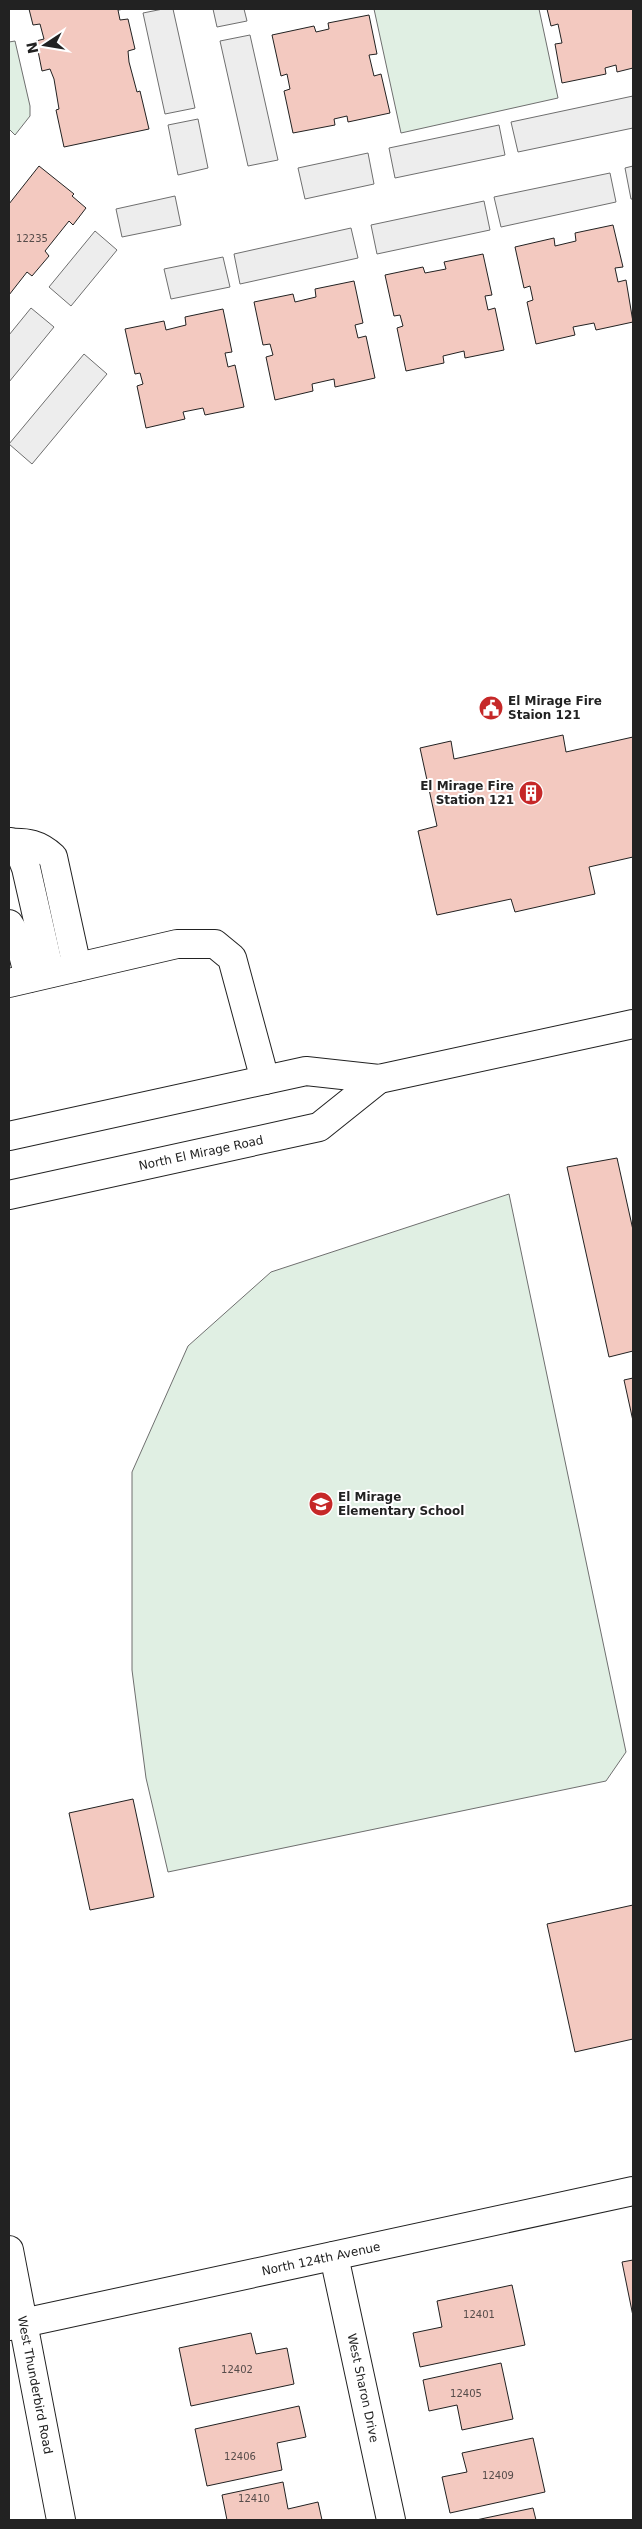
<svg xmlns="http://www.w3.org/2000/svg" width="642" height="2529" font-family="'DejaVu Sans',sans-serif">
  <rect width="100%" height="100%" fill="#fff"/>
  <g fill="#e0efe3" stroke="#6f6f6f">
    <polygon points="374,9 539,9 558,98 401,133"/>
    <polygon points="15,41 30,106 30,116 15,135 9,129 9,42"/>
    <polygon points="509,1194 626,1752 606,1781 168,1872 146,1778 132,1670 132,1472 188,1346 271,1272"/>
  </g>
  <g fill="#ededed" stroke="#6f6f6f">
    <polygon points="163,9 173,9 195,108 165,114 143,13"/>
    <polygon points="213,9 244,9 247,21 217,27"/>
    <polygon points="250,35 278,160 248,166 220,41"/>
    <polygon points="633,96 633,128 518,152 511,122"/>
    <polygon points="198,119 208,168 178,175 168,125"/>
    <polygon points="499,125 505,155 395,178 389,148"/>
    <polygon points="368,153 374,184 305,199 298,168"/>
    <polygon points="633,166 633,199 631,199 625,168"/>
    <polygon points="610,173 616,202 501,227 494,197"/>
    <polygon points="175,196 181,225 122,237 116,209"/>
    <polygon points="484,201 490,230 377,254 371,225"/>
    <polygon points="351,228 358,258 240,284 234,254"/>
    <polygon points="95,231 117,250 71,306 49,287"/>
    <polygon points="223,257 230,287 171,299 164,269"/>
    <polygon points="31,308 54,327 9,382 9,335"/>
    <polygon points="84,354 107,374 32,464 9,444"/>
  </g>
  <g fill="#f3c9c0" stroke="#222">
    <polygon points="29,9 125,9 118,10 120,20 128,19 135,49 128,51 129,62 137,92 140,91 149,129 64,147 56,110 59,109 54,79 50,69 42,71 36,41 44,39 40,24 33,25"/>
    <polygon points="547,9 633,9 633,68 617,72 616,65 605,68 606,74 562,83 555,44 562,43 558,24 551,26"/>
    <polygon points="369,15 377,54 369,55 374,76 381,74 390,113 348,122 347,116 334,119 335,125 293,133 284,91 290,89 287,74 281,76 272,35 314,26 316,32 329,29 328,23"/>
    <polygon points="39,166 74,194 72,196 86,208 73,225 69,221 45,251 49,256 32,276 27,272 9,295 9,204"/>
    <polygon points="613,225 623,267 615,268 618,282 626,280 633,322 596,330 594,323 573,327 575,335 536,344 527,302 533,300 530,286 524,288 515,247 554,238 555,246 576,241 575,233"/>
    <polygon points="483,254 492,295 485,296 488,310 495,308 504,350 465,358 464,351 443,356 444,363 406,371 397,328 403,326 400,315 394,316 385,275 423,267 425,273 446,269 444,262"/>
    <polygon points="354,281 363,323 355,325 358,338 366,336 375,378 335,387 334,379 312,384 313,391 275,400 266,357 273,355 270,344 263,345 254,302 293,294 295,302 316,297 315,289"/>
    <polygon points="223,309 232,352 225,353 228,367 235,365 244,407 205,415 203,408 183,412 185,419 146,428 137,386 143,384 140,373 135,374 125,329 164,321 166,330 186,325 185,317"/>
    <polygon points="563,735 566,752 633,737 633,857 589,867 595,894 515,912 511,899 437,915 418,831 437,826 420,748 451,741 454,759"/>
    <polygon points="617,1158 633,1230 633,1351 609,1357 567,1167"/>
    <polygon points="633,1378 633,1421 624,1380"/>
    <polygon points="133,1799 154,1897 90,1910 69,1813"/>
    <polygon points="633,1905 633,2039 575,2052 547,1924"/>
    <polygon points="633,2260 633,2316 622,2262"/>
    <polygon points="512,2285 525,2345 420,2367 413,2333 442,2327 437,2301"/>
    <polygon points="251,2333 256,2354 287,2348 294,2384 191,2406 179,2348"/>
    <polygon points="501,2363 513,2419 462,2430 457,2405 429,2411 423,2380"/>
    <polygon points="299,2406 306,2437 277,2443 282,2470 207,2486 195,2429"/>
    <polygon points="533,2438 545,2492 450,2513 442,2477 467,2472 462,2453"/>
    <polygon points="283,2482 288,2509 318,2502 322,2520 227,2520 222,2495"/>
    <polygon points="533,2508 536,2520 476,2520"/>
  </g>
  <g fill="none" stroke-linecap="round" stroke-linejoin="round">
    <defs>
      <g id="minor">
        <polyline points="10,842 21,855 26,868 50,973"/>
        <path d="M9,843C27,842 39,844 53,857L77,967"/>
        <polyline points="9,924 20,942 29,978"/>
        <polyline points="9,983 177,944 215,944 232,958 265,1080"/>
        <polyline points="334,2256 391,2520"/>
        <polyline points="9,2326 633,2191"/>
      </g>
      <g id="major">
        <polyline points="9,1136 306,1071 379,1079 633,1024"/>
        <polyline points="9,1195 319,1127 379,1079"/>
        <polyline points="9,2250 61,2520"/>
      </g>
    </defs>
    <use href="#minor" stroke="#222" stroke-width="30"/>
    <use href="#major" stroke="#222" stroke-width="30"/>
    <use href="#minor" stroke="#fff" stroke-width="28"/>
    <use href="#major" stroke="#fff" stroke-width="28"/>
  </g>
  <defs>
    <symbol id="civic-disc" viewBox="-11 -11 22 22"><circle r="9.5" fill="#c62828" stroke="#fff"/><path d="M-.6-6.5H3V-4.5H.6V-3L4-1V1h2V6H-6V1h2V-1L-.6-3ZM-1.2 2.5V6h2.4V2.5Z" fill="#fff"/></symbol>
    <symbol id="building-disc" viewBox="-11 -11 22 22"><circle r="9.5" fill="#c62828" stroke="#fff"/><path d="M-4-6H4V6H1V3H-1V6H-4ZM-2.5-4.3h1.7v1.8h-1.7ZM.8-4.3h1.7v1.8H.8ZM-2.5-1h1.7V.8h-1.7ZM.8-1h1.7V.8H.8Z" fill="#fff"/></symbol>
    <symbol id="school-disc" viewBox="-11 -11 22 22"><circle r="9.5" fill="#c62828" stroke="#fff"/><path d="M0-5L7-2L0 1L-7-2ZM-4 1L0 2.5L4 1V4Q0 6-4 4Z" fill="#fff"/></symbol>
  </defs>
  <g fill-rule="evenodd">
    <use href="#civic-disc" x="477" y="694" width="28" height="28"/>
    <use href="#building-disc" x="517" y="779" width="28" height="28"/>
    <use href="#school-disc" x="307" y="1490" width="28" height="28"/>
  </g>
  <g text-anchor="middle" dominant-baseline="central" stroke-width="4" stroke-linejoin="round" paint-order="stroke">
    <g font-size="10" fill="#564c4a">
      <text x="32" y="238">12235</text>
      <text x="479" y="2314">12401</text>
      <text x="237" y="2369">12402</text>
      <text x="466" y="2393">12405</text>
      <text x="240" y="2456">12406</text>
      <text x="498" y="2475">12409</text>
      <text x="254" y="2498">12410</text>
    </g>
    <g font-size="12" font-weight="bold" fill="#222" stroke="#fff" text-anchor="start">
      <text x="508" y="701">El Mirage Fire<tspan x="508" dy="14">Staion 121</tspan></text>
      <text x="514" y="786" text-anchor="end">El Mirage Fire<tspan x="514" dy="14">Station 121</tspan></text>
      <text x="338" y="1497">El Mirage<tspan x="338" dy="14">Elementary School</tspan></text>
    </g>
    <g font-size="12" fill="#222" stroke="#fff">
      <text transform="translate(201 1153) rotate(-12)">North El Mirage Road</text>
      <text transform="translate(321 2259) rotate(-12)">North 124th Avenue</text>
      <text transform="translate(35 2385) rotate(79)">West Thunderbird Road</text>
      <text transform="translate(363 2388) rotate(78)">West Sharon Drive</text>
    </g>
  </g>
  <rect width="642" height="2529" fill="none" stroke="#222222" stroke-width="20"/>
  <g transform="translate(45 45) rotate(258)" stroke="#ffffff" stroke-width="4" paint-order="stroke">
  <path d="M0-4L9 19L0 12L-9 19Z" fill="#222222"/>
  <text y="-8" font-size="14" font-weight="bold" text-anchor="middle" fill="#222222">N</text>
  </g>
</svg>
